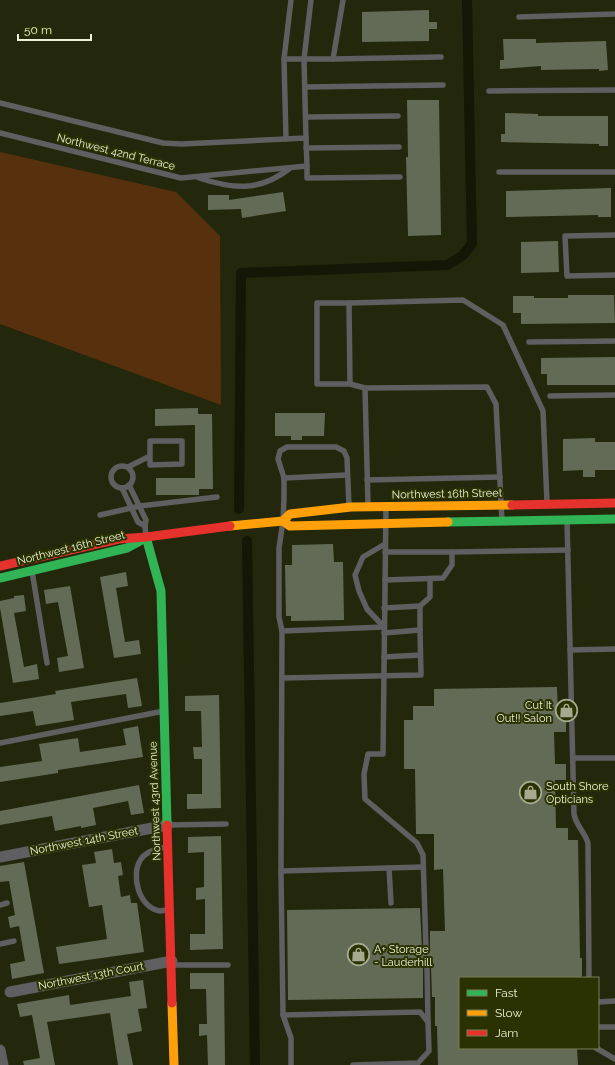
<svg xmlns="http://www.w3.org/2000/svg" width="615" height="1065" font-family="Raleway,sans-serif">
  <rect width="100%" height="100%" fill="#23270c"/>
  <polygon fill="#57310d" points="0,152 176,192 220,236 221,405 0,324"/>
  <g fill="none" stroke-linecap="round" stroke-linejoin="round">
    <g stroke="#141705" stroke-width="10">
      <polyline points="239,509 241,273 447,265 462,256 472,244 467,0"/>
      <polyline points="247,541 255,1065"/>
    </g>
  </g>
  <g fill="#636b57">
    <polygon points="429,10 429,22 437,22 437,29 429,29 429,41 362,42 362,12"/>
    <polygon points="503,39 536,39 536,43 606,41 608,70 599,71 599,69 541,70 541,66 500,69 500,60 504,60"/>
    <polygon points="407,100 439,100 441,235 408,236 406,157 408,157"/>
    <polygon points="505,113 538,114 538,116 608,116 608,146 599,146 599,144 501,142 501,134 505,134"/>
    <polygon points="611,188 611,217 598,217 598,215 506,217 506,191"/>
    <polygon points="283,192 286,211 242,218 241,209 208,210 208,195 229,195 229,200"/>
    <polygon points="558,241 559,272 521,273 521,242"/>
    <polygon points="568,295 614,295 615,323 521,324 521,313 513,313 513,296 534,296 534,298 568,298"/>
    <polygon points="615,357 615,385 547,385 547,374 541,374 541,358"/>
    <polygon points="198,408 198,414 212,414 213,489 199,489 199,495 156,495 156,478 195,478 195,425 155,426 155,409"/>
    <polygon points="275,413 325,413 324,436 302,436 302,440 291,440 291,436 275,436"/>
    <polygon points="595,438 595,442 615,442 615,470 595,470 595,477 583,477 583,470 563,471 563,439"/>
    <polygon points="333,544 334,562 343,562 344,620 291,621 291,616 286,616 285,565 292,565 292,545"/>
    <polygon points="126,572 128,586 116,588 125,642 139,640 141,654 114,658 100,577"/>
    <polygon points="70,586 84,668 59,672 57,658 68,656 58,602 46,604 44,590"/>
    <polygon points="24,595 26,611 14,613 24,667 37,664 39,679 13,683 0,608 0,601 14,598 14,596"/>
    <polygon points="137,678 142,706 128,708 126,694 71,702 74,720 36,726 33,711 0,716 0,703 56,694 55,691"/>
    <polygon points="557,687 558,715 566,714 566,732 554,732 555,764 566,764 566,780 555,780 556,828 568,828 568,840 578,840 580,958 582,958 582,976 581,976 581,978 460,978 460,1048 577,1048 578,1065 438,1065 437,1026 435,1026 435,997 432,997 431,967 427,963 424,964 423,967 423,998 288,1000 287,910 420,908 422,949 423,952 426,953 429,952 430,949 430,931 445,931 443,869 434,870 434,834 416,834 415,769 404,769 404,720 413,720 413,706 434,706 434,689"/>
    <polygon points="219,695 221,808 187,809 187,794 202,794 202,759 194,759 193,747 202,747 201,711 185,711 185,696"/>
    <polygon points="138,726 143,757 58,770 58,773 0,782 0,767 42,761 39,744 78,738 80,752 126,745 123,729"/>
    <polygon points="139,785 144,813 131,815 128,801 93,808 96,825 81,828 81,826 55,831 52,816 0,825 0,811"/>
    <polygon points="221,836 223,949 190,950 190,934 205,934 205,899 196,900 196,888 204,887 204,852 188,853 188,837"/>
    <polygon points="112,849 114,863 121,862 123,875 118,876 121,897 130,895 131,903 137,903 144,952 59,964 56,947 107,939 102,905 89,907 82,865 96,863 94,852"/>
    <polygon points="24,862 44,973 12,979 10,964 25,961 19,926 10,928 8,917 15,915 9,881 0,882 0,866"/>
    <polygon points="190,973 224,973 225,1065 208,1065 207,1035 199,1036 199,1024 207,1024 206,989 190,989"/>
    <polygon points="143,980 147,1008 138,1009 142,1031 127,1034 133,1065 118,1065 110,1013 47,1022 55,1065 24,1065 23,1061 40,1058 32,1015 20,1017 17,1004 69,995 70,1005 131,996 129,982"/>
  </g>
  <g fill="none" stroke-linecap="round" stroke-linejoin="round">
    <g stroke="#5f5e60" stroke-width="5.5">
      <polyline points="519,17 615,14"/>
      <polyline points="284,59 333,59 343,0"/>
      <polyline points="333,59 441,57"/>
      <polyline points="305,87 443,85"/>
      <polyline points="489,91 615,90"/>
      <polyline points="0,103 163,143 181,144 306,138 304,59 311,0"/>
      <polyline points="306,117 398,116"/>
      <polyline points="0,133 181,178 307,166 306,138"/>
      <polyline points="286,139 284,59 291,0"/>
      <polyline points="306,148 399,147"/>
      <polyline points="307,166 307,178 400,177"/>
      <polyline points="499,172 615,172"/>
      <path d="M199,178C233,189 259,192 289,169"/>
      <polyline points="615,235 565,236 567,276 615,275"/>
      <polyline points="349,303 463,300 503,325 543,411 547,502"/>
      <polyline points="529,342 615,341"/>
      <polyline points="350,384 317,384 317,303 349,303 350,384 365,388"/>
      <polyline points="550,396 615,395"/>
      <circle cx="122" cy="477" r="11"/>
      <polyline points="128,467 150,456 150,465 182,464 182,441 150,441 150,456"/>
      <polyline points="284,478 347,475"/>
      <polyline points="367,480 500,477"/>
      <polyline points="129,485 146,520 145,526 146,537"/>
      <polyline points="122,488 138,522 145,526"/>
      <polyline points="368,505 365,388 487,387 496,404 502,521"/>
      <polyline points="386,507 383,754 368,754 364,774 365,799 417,843 423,855 426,949"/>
      <polyline points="100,515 140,506 217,497"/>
      <path d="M567,520L574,814C576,826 585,832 588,843L589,978"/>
      <polyline points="452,552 568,550"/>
      <polyline points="32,571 47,663"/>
      <polyline points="385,580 443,578 452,565 452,552 385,552"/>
      <polyline points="384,608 420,606 430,597 430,579"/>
      <polyline points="384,627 367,609 359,591 355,575 363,557 385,544"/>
      <polyline points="282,631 384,627"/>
      <polyline points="384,633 420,630 420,606"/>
      <polyline points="570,650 615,649"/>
      <polyline points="384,657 420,655"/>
      <polyline points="282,678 421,675 420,630"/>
      <polyline points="0,743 164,711"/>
      <polyline points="573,758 615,758"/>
      <polyline points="168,825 226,824"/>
      <path d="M166,847C157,849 147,851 141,859C130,875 139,908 160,911C162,911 166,910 169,910"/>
      <polyline points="389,868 391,903"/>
      <polyline points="281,871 423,867"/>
      <polyline points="0,905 7,903"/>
      <polyline points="0,944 14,941"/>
      <polyline points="172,965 228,965"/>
      <polyline points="427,967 428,1022"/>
      <polyline points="598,1002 615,1001"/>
      <polyline points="283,1015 420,1012 428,1022 429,1051 418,1063 353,1065"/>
      <polyline points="598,1027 615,1027"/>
      <polyline points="596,1048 615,1059"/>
      <polyline points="291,1065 291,1038 283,1015 281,871 282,631 279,617 279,548 283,521 284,499 284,478 278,459 280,451 287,447 336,447 344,451 347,458 349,507"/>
    </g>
    <g stroke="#5f5e60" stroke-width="11">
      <polyline points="0,857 168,825"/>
      <polyline points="10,992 172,961"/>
      <polyline points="0,1050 3,1065"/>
    </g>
    <g stroke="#30b455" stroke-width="9">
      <polyline points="448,522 615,519"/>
      <polyline points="146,537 161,591 167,825"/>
      <polyline points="0,578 127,548 140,541"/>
    </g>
    <g stroke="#ff9f0a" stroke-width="9">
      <polyline points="283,521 290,514 351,507 512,505"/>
      <polyline points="230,526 283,521 290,526 448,522"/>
      <polyline points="172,1003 174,1065"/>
    </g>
    <g stroke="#e5322d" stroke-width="9">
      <polyline points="512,505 615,503"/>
      <polyline points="0,566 119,539 146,537 230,526"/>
      <polyline points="167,825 172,1003"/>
    </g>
  </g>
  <defs>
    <symbol id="shop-ring" viewBox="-11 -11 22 22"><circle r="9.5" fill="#2b3201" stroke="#a6aa91" stroke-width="1.5"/><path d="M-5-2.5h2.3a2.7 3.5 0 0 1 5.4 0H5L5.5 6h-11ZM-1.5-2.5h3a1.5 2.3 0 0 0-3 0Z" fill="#a6aa91"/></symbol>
  </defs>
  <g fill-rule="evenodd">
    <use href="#shop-ring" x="554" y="698" width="25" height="25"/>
    <use href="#shop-ring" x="518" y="780" width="25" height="25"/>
    <use href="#shop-ring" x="346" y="942" width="25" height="25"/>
  </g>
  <g text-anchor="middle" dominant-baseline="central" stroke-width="4" stroke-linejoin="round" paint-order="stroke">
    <g font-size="11" fill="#ecf1d8" stroke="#2b3201">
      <text transform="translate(116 152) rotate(14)">Northwest 42nd Terrace</text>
      <text transform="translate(447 494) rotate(-1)">Northwest 16th Street</text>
      <text transform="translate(71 548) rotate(-14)">Northwest 16th Street</text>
      <text transform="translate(155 801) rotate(-92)">Northwest 43rd Avenue</text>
      <text transform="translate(84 841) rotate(-11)">Northwest 14th Street</text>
      <text transform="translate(91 976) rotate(-11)">Northwest 13th Court</text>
    </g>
    <g font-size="11" fill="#ecf1d8" stroke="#2b3201" text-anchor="start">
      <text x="552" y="705" text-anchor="end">Cut It<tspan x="552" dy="13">Out!! Salon</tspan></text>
      <text x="546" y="786">South Shore<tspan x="546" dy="13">Opticians</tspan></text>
      <text x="374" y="949">A+ Storage<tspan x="374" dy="13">- Lauderhill</tspan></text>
    </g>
  </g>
  <rect x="459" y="977" width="140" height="72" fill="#2b3201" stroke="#787e57"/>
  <rect x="467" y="990" width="20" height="6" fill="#30b455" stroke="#787e57"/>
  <text x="495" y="997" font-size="12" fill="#ecf1d8">Fast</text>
  <rect x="467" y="1010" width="20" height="6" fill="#ff9f0a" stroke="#787e57"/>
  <text x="495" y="1017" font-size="12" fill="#ecf1d8">Slow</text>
  <rect x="467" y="1030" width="20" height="6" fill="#e5322d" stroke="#787e57"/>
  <text x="495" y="1037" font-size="12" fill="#ecf1d8">Jam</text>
  <path d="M18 34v6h73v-6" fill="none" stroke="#ecf1d8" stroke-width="2"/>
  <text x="24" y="34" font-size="12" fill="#ecf1d8" stroke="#2b3201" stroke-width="3" paint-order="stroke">50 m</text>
</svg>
